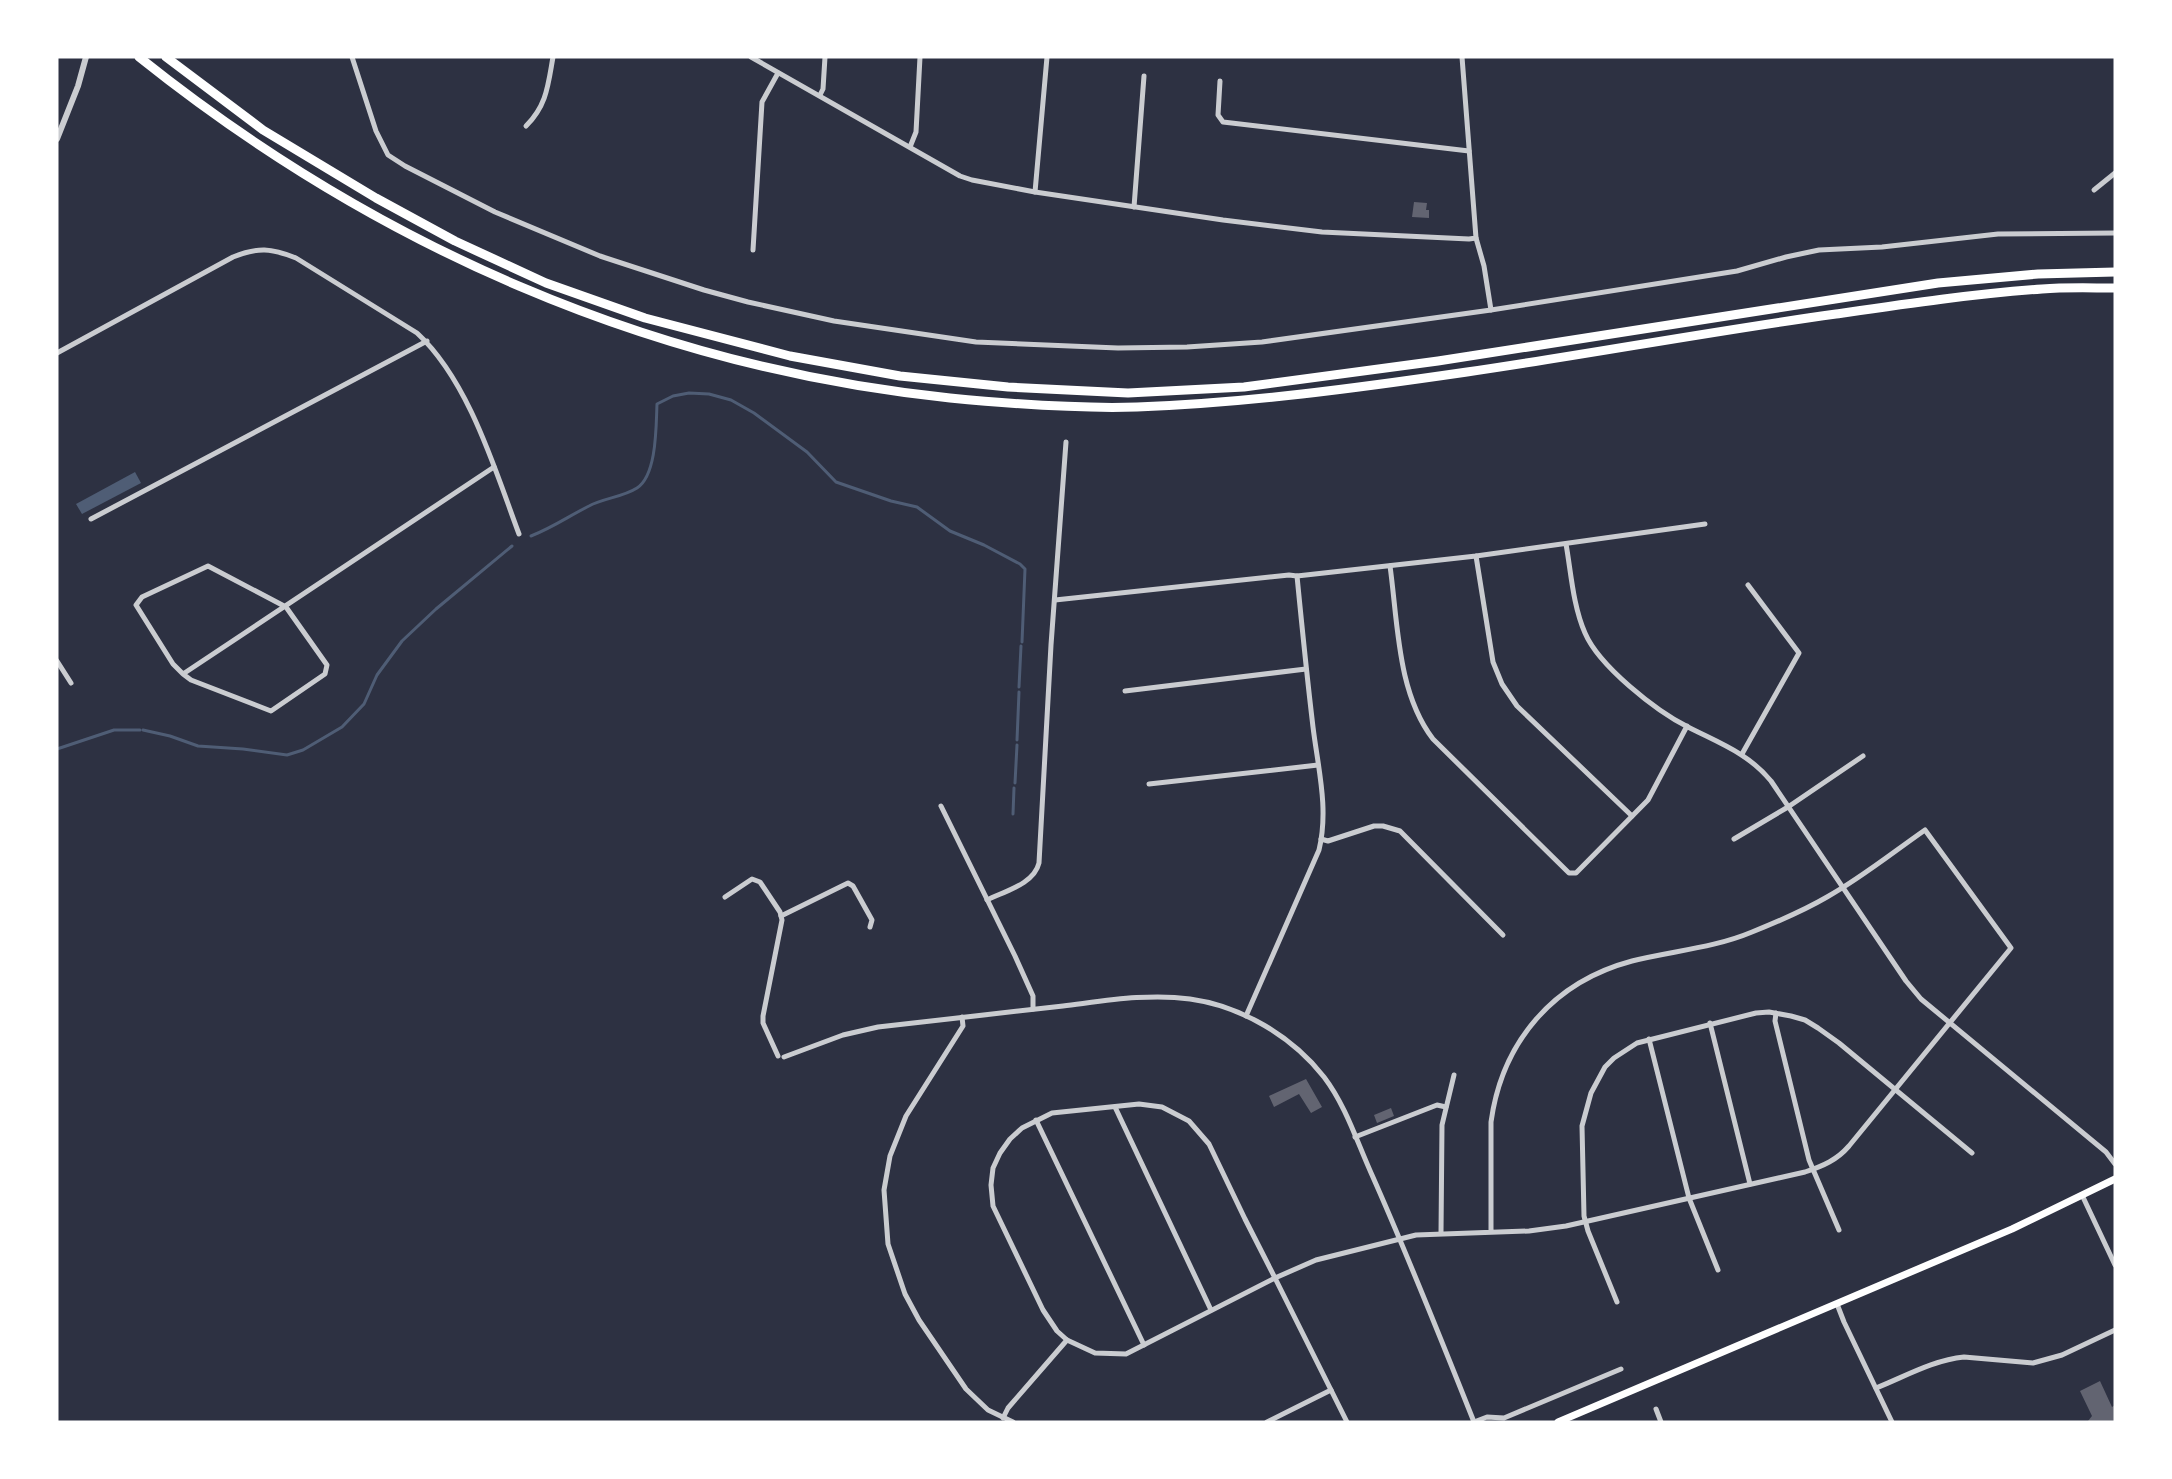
<svg xmlns="http://www.w3.org/2000/svg" width="2172" height="1479" font-family="'DM Sans',sans-serif">
  <rect width="100%" height="100%" fill="#2d3142"/>
  <polygon fill="#4f5d75" points="135,472 141,483 82,514 76,504"/>
  <g fill="none" stroke-linecap="round" stroke-linejoin="round">
    <g stroke="#4f5d75" stroke-width="3">
      <path d="M531,536C552,528 569,516 589,506C604,498 623,497 637,488C657,475 656,426 657,404L673,396L689,393L709,394L731,400L754,413L807,452L836,482L891,501L917,507L950,531L984,545L1020,564L1025,569L1022,642"/>
      <polyline points="1019,687 1021,646"/>
      <polyline points="143,730 170,736 198,746 243,749 287,755 303,750 342,727 364,704 377,675 402,641 436,609 512,546"/>
      <polyline points="1017,740 1019,692"/>
      <polyline points="57,749 114,730 140,730"/>
      <polyline points="1015,783 1017,745"/>
      <polyline points="1013,814 1014,788"/>
    </g>
  </g>
  <g fill="#626471">
    <polygon points="1414,202 1427,203 1426,210 1429,210 1429,218 1412,217"/>
    <polygon points="1306,1079 1322,1107 1311,1113 1299,1094 1274,1107 1269,1096"/>
    <polygon points="1391,1108 1394,1116 1377,1123 1374,1115"/>
    <polygon points="2100,1381 2112,1407 2115,1405 2115,1422 2088,1421 2092,1416 2080,1391"/>
  </g>
  <g fill="none" stroke-linecap="round" stroke-linejoin="round">
    <g stroke="#caccd0" stroke-width="5">
      <polyline points="352,57 376,131 388,155 405,166 495,212 600,256 704,290 748,302 834,321 976,342 1118,348 1187,347 1262,342 1491,310 1737,271 1786,257 1819,250 1882,247 1998,234 2115,233"/>
      <polyline points="751,57 960,176 972,180 1035,192 1223,220 1322,232 1469,239 1476,238 1462,57"/>
      <polyline points="1220,81 1218,115 1223,122 1469,151"/>
      <polyline points="820,95 823,89 825,57"/>
      <path d="M526,126C547,105 548,85 553,57"/>
      <polyline points="910,147 916,132 920,57"/>
      <polyline points="2094,190 2115,173"/>
      <polyline points="1035,192 1047,57"/>
      <polyline points="1134,207 1144,76"/>
      <polyline points="1476,238 1484,266 1491,310"/>
      <polyline points="753,250 762,102 778,73"/>
      <path d="M57,353L233,257C258,247 271,248 296,258L417,333C469,381 495,470 519,534"/>
      <polyline points="91,519 427,341"/>
      <path d="M1566,544C1571,572 1573,606 1585,633C1599,666 1656,711 1688,727C1719,743 1748,753 1771,781L1906,981L1921,999L2106,1152L2115,1164"/>
      <polyline points="1476,556 1493,662 1502,684 1517,706 1632,816"/>
      <path d="M1390,566C1398,623 1397,692 1433,739L1569,873H1576L1648,800L1687,726"/>
      <polyline points="1055,600 1289,575 1297,576 1476,556 1705,524"/>
      <polyline points="57,661 71,683"/>
      <polyline points="183,674 191,680 271,711 325,674 327,665 286,607 208,566 142,597 136,605 173,664 183,674 494,467"/>
      <polyline points="1125,691 1306,669"/>
      <polyline points="1742,754 1799,653 1748,585"/>
      <polyline points="1149,784 1318,765"/>
      <polyline points="941,806 1015,956 1033,996 1033,1009"/>
      <polyline points="1321,839 1328,841 1374,826 1383,826 1400,831 1503,935"/>
      <polyline points="1734,839 1788,807 1863,756"/>
      <polyline points="725,897 752,879 760,882 780,912 782,920 763,1016 763,1023 778,1056"/>
      <path d="M987,900C1005,891 1034,884 1039,863L1051,645L1066,442"/>
      <polyline points="781,916 848,883 853,886 872,920 870,927"/>
      <polyline points="1776,1013 1775,1021 1809,1160 1839,1230"/>
      <path d="M1246,1016L1319,850C1329,809 1318,768 1313,727C1307,677 1302,627 1297,576"/>
      <polyline points="962,1017 963,1026 906,1116 890,1156 884,1190 888,1244 905,1294 919,1320 966,1389 988,1410 1013,1422"/>
      <polyline points="1710,1023 1750,1184"/>
      <polyline points="1649,1039 1689,1198 1718,1270"/>
      <path d="M784,1057L843,1035L878,1027C940,1020 1001,1013 1063,1006C1104,1001 1148,993 1190,999C1241,1006 1292,1036 1324,1077C1346,1106 1357,1142 1372,1175C1408,1256 1441,1339 1474,1422"/>
      <polyline points="1115,1107 1211,1310"/>
      <polyline points="1036,1120 1144,1345"/>
      <polyline points="1355,1137 1437,1105 1446,1107"/>
      <polyline points="2082,1195 2115,1265"/>
      <polyline points="1441,1233 1442,1125 1454,1075"/>
      <polyline points="1617,1302 1588,1231 1584,1216 1582,1126 1591,1093 1605,1067 1614,1058 1637,1043 1756,1013 1769,1012 1791,1016 1805,1020 1818,1028 1839,1043 1972,1153"/>
      <polyline points="1837,1304 1844,1322 1892,1422"/>
      <path d="M1876,1388C1904,1377 1933,1360 1964,1357L2033,1363L2062,1355L2115,1330"/>
      <polyline points="1656,1409 1661,1422"/>
      <polyline points="1003,1418 1008,1408 1067,1340"/>
      <polyline points="1267,1422 1331,1390"/>
      <path d="M1347,1422L1275,1278L1245,1219L1209,1144L1189,1121L1162,1107L1139,1104L1052,1113L1022,1128L1010,1139L1000,1153L993,1168L991,1185L993,1206L1043,1310L1057,1331L1067,1340L1095,1353L1126,1354L1275,1278L1316,1260L1416,1235L1529,1231L1566,1226L1805,1172C1823,1166 1837,1160 1849,1146L2011,948L1925,830C1892,853 1861,878 1827,897C1803,911 1777,922 1752,932C1714,948 1672,951 1632,961C1553,982 1502,1042 1491,1122V1232"/>
      <polyline points="1474,1422 1487,1417 1504,1418 1621,1369"/>
    </g>
    <polyline stroke="#caccd0" stroke-width="6" points="57,139 78,86 86,57"/>
    <polyline stroke="#fff" stroke-width="7" points="1558,1422 2012,1229 2115,1179"/>
    <g stroke="#fff" stroke-width="9">
      <path d="M139,57C374,245 649,367 950,398C1012,404 1075,409 1137,407C1247,403 1357,388 1467,372C1590,354 1713,331 1836,314C1905,304 1973,294 2042,289C2066,287 2091,288 2115,288"/>
      <polyline points="166,57 263,130 376,198 455,241 546,283 645,318 790,356 900,376 1008,387 1128,393 1244,387 1438,361 1938,283 2038,274 2115,272"/>
    </g>
  </g>
  <rect width="2172" height="1479" fill="none" stroke="#ffffff" stroke-width="117"/>
</svg>
